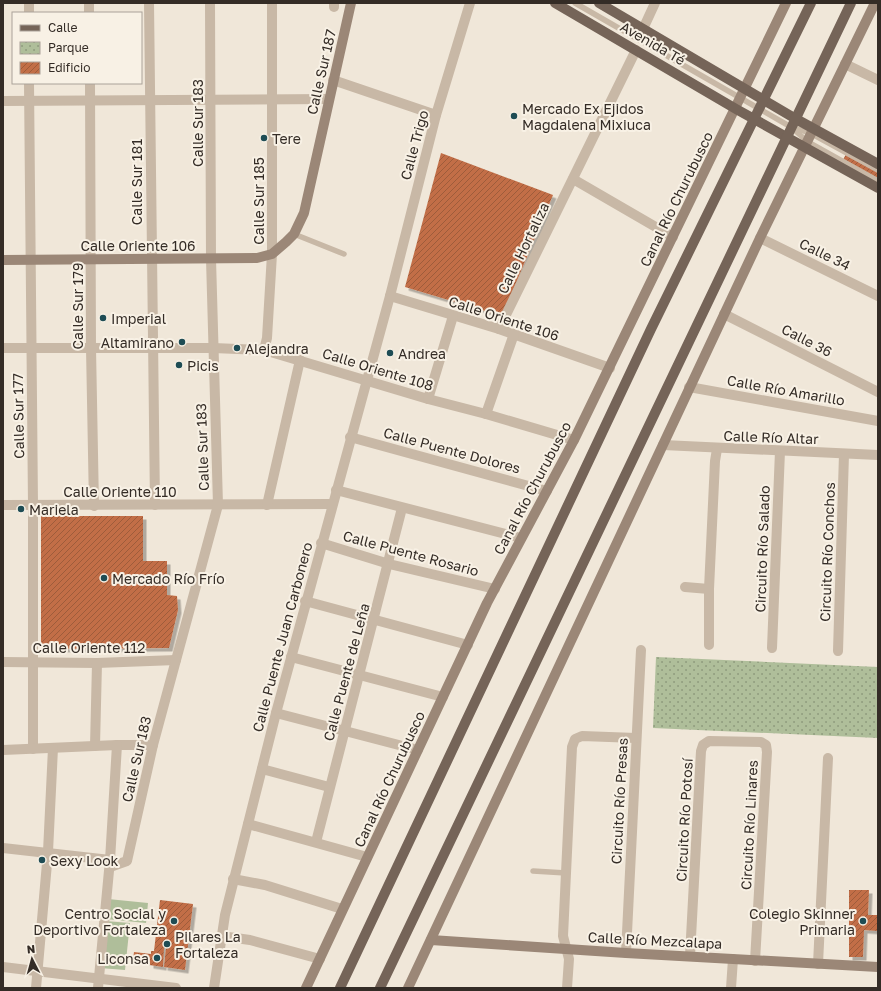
<svg xmlns="http://www.w3.org/2000/svg" width="881" height="991" font-family="'Golos Text',sans-serif">
  <defs>
    <pattern id="park-dots" width="8" height="8" patternUnits="userSpaceOnUse"><rect width="8" height="8" fill="#afbe9a"/><path d="M2 2h.1M6 6h.1" fill="none" stroke="#8f9b7d" stroke-width="1.8" stroke-linecap="round"/></pattern>
    <pattern id="building-hatch" width="6" height="6" patternUnits="userSpaceOnUse"><rect width="6" height="6" fill="#c26e46"/><path d="M-1 1l2-2M0 6l6-6M5 7l2-2" fill="none" stroke="#9e5b3a"/></pattern>
    <filter id="shadow"><feDropShadow dx="3.5" dy="3.5" stdDeviation="0" flood-color="#0004"/></filter>
  </defs>
  <rect width="100%" height="100%" fill="#f0e7d9"/>
  <g fill="#afbe9a">
    <polygon points="108,899 148,903 146,923 106,919"/>
    <polygon points="105,921 130,923 125,970 100,968"/>
  </g>
  <polygon fill="url(#park-dots)" points="656,657 878,667 878,738 653,728"/>
  <g fill="url(#building-hatch)" filter="url(#shadow)">
    <polygon points="847,152 878,169 878,182 842,162"/>
    <polygon points="441,153 553,195 502,316 405,287"/>
    <polygon points="41,516 143,516 143,561 167,561 167,595 177,596 178,610 169,648 41,649"/>
    <polygon points="849,890 869,890 868,915 878,915 878,931 864,930 863,957 849,957"/>
    <polygon points="160,900 193,904 185,970 164,967 166,948 164,948 163,967 150,965 150,962 133,960 134,952 151,954 151,951 154,951"/>
  </g>
  <g fill="none" stroke-linecap="round" stroke-linejoin="round">
    <g stroke="#c8b8a6" stroke-width="5.5">
      <polyline points="575,3 791,127 808,142 878,181"/>
      <polyline points="795,128 812,134 878,170"/>
      <polyline points="294,234 344,254"/>
      <polyline points="533,871 566,873"/>
    </g>
    <g stroke="#c8b8a6" stroke-width="10">
      <polyline points="29,3 29,13"/>
      <polyline points="89,3 89,13"/>
      <polyline points="149,3 155,505"/>
      <polyline points="334,3 334,7"/>
      <polyline points="643,29 655,3"/>
      <polyline points="845,64 878,80"/>
      <polyline points="333,80 436,115"/>
      <polyline points="29,83 33,505 33,749"/>
      <polyline points="90,83 91,348 94,506"/>
      <polyline points="3,101 329,99"/>
      <polyline points="573,179 673,237"/>
      <polyline points="760,238 878,296"/>
      <polyline points="390,296 499,329 610,368"/>
      <polyline points="724,314 878,392"/>
      <polyline points="499,329 636,50"/>
      <polyline points="3,348 213,348 264,350 428,399 486,414 574,440"/>
      <polyline points="264,350 267,338 272,254 272,3"/>
      <polyline points="689,387 878,421"/>
      <polyline points="428,399 453,316"/>
      <polyline points="486,414 514,334"/>
      <polyline points="350,437 547,491"/>
      <polyline points="663,445 878,455"/>
      <polyline points="336,490 521,538"/>
      <polyline points="3,505 332,504"/>
      <polyline points="267,505 300,360"/>
      <polyline points="321,543 389,564 495,589"/>
      <polyline points="685,587 709,589"/>
      <polyline points="305,601 468,645"/>
      <polyline points="709,645 709,589 715,461 717,449"/>
      <polyline points="772,648 780,451"/>
      <polyline points="838,651 844,454"/>
      <polyline points="291,657 443,697"/>
      <polyline points="3,662 97,663 176,660"/>
      <polyline points="276,713 418,750"/>
      <polyline points="95,746 97,663"/>
      <polyline points="3,750 117,745 153,745"/>
      <polyline points="262,769 329,787"/>
      <polyline points="248,824 367,857"/>
      <polyline points="316,842 402,508"/>
      <polyline points="3,848 110,860"/>
      <polyline points="110,867 127,861 153,745 218,505 211,259 210,3"/>
      <polyline points="233,879 265,885 342,909"/>
      <polyline points="221,936 250,940 320,959"/>
      <polyline points="626,953 641,650"/>
      <polyline points="690,956 701,751 703,745 709,741 761,742 766,745 767,752 755,961"/>
      <polyline points="818,964 828,758"/>
      <polyline points="3,967 176,988"/>
      <polyline points="36,988 48,852 53,748"/>
      <polyline points="98,988 110,860 117,745"/>
      <polyline points="214,988 225,915 276,713 390,296 436,115 470,3"/>
      <polyline points="567,988 569,959 563,936 572,747 575,739 582,736 636,738"/>
      <polyline points="731,988 733,959"/>
    </g>
    <g stroke="#9b8777" stroke-width="10">
      <polyline points="3,260 257,258 272,254 286,242 294,234 304,213 351,3"/>
      <polyline points="431,940 626,953 878,967"/>
      <polyline points="306,988 487,603 574,440 786,3"/>
      <polyline points="408,988 760,238 875,3"/>
    </g>
    <g stroke="#756458" stroke-width="10">
      <polyline points="555,3 736,109 878,188"/>
      <polyline points="599,3 796,119 878,164"/>
      <polyline points="340,988 651,329 811,3"/>
      <polyline points="380,988 851,3"/>
    </g>
  </g>
  <g fill="#1e4c54" stroke="#f8f1e5" stroke-width="1.5">
    <circle cx="514" cy="116" r="4"/>
    <circle cx="264" cy="138" r="4"/>
    <circle cx="103" cy="318" r="4"/>
    <circle cx="182" cy="342" r="4"/>
    <circle cx="237" cy="348" r="4"/>
    <circle cx="390" cy="353" r="4"/>
    <circle cx="179" cy="365" r="4"/>
    <circle cx="21" cy="509" r="4"/>
    <circle cx="104" cy="578" r="4"/>
    <circle cx="42" cy="860" r="4"/>
    <circle cx="174" cy="921" r="4"/>
    <circle cx="863" cy="921" r="4"/>
    <circle cx="167" cy="944" r="4"/>
    <circle cx="157" cy="958" r="4"/>
  </g>
  <g text-anchor="middle" dominant-baseline="central" stroke-width="4" stroke-linejoin="round" paint-order="stroke">
    <g font-size="14" fill="#342c26" stroke="#f8f1e5">
      <text transform="translate(653 43) rotate(30)">Avenida Té</text>
      <text transform="translate(321 72) rotate(-77)">Calle Sur 187</text>
      <text transform="translate(197 123) rotate(-90)">Calle Sur 183</text>
      <text transform="translate(414 145) rotate(-75)">Calle Trigo</text>
      <text transform="translate(136 182) rotate(-90)">Calle Sur 181</text>
      <text transform="translate(676 199) rotate(-64)">Canal Río Churubusco</text>
      <text transform="translate(258 201) rotate(-90)">Calle Sur 185</text>
      <text x="138" y="245">Calle Oriente 106</text>
      <text transform="translate(523 248) rotate(-64)">Calle Hortaliza</text>
      <text transform="translate(825 254) rotate(26)">Calle 34</text>
      <text transform="translate(77 306) rotate(-90)">Calle Sur 179</text>
      <text transform="translate(504 318) rotate(18)">Calle Oriente 106</text>
      <text transform="translate(807 340) rotate(27)">Calle 36</text>
      <text transform="translate(378 369) rotate(17)">Calle Oriente 108</text>
      <text transform="translate(786 390) rotate(10)">Calle Río Amarillo</text>
      <text transform="translate(18 416) rotate(-91)">Calle Sur 177</text>
      <text transform="translate(771 437) rotate(2)">Calle Río Altar</text>
      <text transform="translate(202 447) rotate(-92)">Calle Sur 183</text>
      <text transform="translate(452 450) rotate(15)">Calle Puente Dolores</text>
      <text transform="translate(532 488) rotate(-62)">Canal Río Churubusco</text>
      <text x="120" y="491">Calle Oriente 110</text>
      <text transform="translate(762 549) rotate(-88)">Circuito Río Salado</text>
      <text transform="translate(827 552) rotate(-88)">Circuito Río Conchos</text>
      <text transform="translate(411 553) rotate(15)">Calle Puente Rosario</text>
      <text transform="translate(282 637) rotate(-75)">Calle Puente Juan Carbonero</text>
      <text x="89" y="647">Calle Oriente 112</text>
      <text transform="translate(346 672) rotate(-75)">Calle Puente de Leña</text>
      <text transform="translate(136 759) rotate(-77)">Calle Sur 183</text>
      <text transform="translate(389 779) rotate(-65)">Canal Río Churubusco</text>
      <text transform="translate(619 801) rotate(-87)">Circuito Río Presas</text>
      <text transform="translate(684 820) rotate(-87)">Circuito Río Potosí</text>
      <text transform="translate(749 825) rotate(-87)">Circuito Río Linares</text>
      <text transform="translate(655 940) rotate(3)">Calle Río Mezcalapa</text>
    </g>
    <g font-size="14" fill="#342c26" stroke="#f8f1e5" text-anchor="start">
      <text x="522" y="108">Mercado Ex Ejidos<tspan x="522" dy="16">Magdalena Mixiuca</tspan></text>
      <text x="272" y="138">Tere</text>
      <text x="111" y="318">Imperial</text>
      <text x="174" y="342" text-anchor="end">Altamirano</text>
      <text x="245" y="348">Alejandra</text>
      <text x="398" y="353">Andrea</text>
      <text x="187" y="365">Picis</text>
      <text x="29" y="509">Mariela</text>
      <text x="112" y="578">Mercado Río Frío</text>
      <text x="50" y="860">Sexy Look</text>
      <text x="166" y="913" text-anchor="end">Centro Social y<tspan x="166" dy="16">Deportivo Fortaleza</tspan></text>
      <text x="855" y="913" text-anchor="end">Colegio Skinner<tspan x="855" dy="16">Primaria</tspan></text>
      <text x="175" y="936">Pilares La<tspan x="175" dy="16">Fortaleza</tspan></text>
      <text x="149" y="958" text-anchor="end">Liconsa</text>
    </g>
  </g>
  <rect width="881" height="991" fill="none" stroke="#342c26" stroke-width="8"/>
  <rect x="12" y="12" width="130" height="72" fill="#f8f1e5" stroke="#aaa299"/>
  <rect x="20" y="25" width="20" height="6" fill="#756458" stroke="#aaa299"/>
  <text x="48" y="32" font-size="12" fill="#342c26">Calle</text>
  <rect x="20" y="42" width="20" height="12" fill="url(#park-dots)" stroke="#aaa299"/>
  <text x="48" y="52" font-size="12" fill="#342c26">Parque</text>
  <rect x="20" y="62" width="20" height="12" fill="url(#building-hatch)" stroke="#aaa299"/>
  <text x="48" y="72" font-size="12" fill="#342c26">Edificio</text>
  <g transform="translate(32 959) rotate(354)" stroke="#f8f1e5" stroke-width="3" paint-order="stroke">
  <path d="M0-3L7 15L0 10L-7 15Z" fill="#342c26"/>
  <text y="-6" font-size="11" font-weight="bold" text-anchor="middle" fill="#342c26">N</text>
  </g>
</svg>
